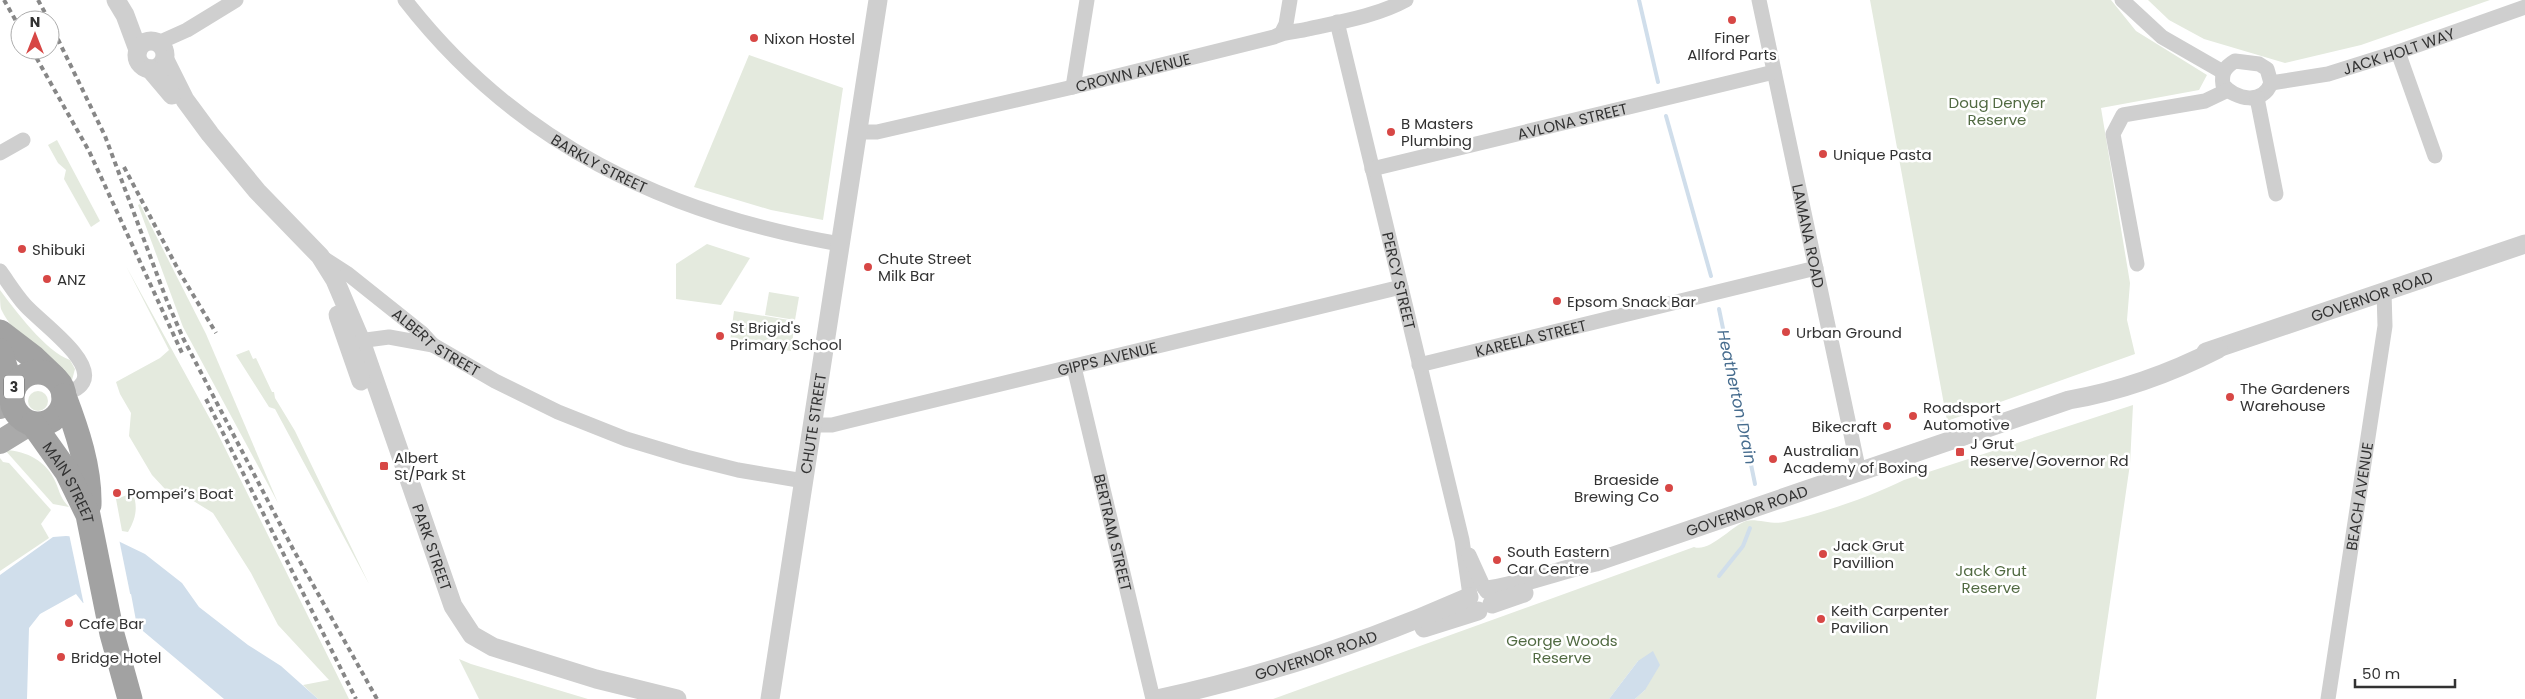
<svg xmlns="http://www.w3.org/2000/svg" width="2525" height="699" font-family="Poppins,sans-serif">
  <rect width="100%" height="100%" fill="#fff"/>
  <g fill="#e4eade">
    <polygon points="1870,0 2111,0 2136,31 2207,75 2199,90 2101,108 2130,283 2127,320 2135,354 1947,421"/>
    <polygon points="2148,0 2490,0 2361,45 2285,63 2204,39 2169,20"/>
    <polygon points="749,55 843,88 823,220 771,210 694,187"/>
    <polygon points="57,140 100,221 91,227 64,179 66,170 58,163 48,145"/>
    <polygon points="140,204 206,334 278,503 183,327 138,205"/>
    <polygon points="707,244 750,258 721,305 676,299 676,264"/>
    <polygon points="126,266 215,428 349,699 318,699 303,685 329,680 278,625 251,573 213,513 187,497 165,489 152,475 129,436 131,413 120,394 116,382 160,358 169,350"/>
    <path d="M0,290C15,310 46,352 70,360L75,369L72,380C49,358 15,339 1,309C0,304 0,295 0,290Z"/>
    <polygon points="769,292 799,297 795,320 765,315"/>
    <polygon points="734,311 795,321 791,351 730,341"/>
    <polygon points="249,350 253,359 256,358 272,392 274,392 275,398 295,431 369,584 275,409 269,407 236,355"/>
    <circle cx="38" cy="401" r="10"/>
    <path d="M2133,405L2130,464L2096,699H1635L1645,690L1638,661L1609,699H1273L1694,547C1709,553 1733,525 1746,521C1755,518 1773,525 1784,522C1822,513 1870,497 1904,480Z"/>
    <path d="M5,450C27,451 47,461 56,483C60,493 61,499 69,507L53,504Z"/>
    <polygon points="0,458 3,462 9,463 51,510 41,524 49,538 0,571"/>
    <path d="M133,493C138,508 136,518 128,532L122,531L116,499Z"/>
    <polygon points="459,659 471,664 588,699 479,699"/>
  </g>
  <g fill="#d0deeb">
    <polygon points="66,536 116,540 145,554 182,583 199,607 248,645 281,666 318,699 224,699 137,626 131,594 83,603 76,594 40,614 29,628 27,699 0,699 0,575 53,537"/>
    <polygon points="1653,651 1660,665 1645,690 1635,699 1609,699 1638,661"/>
  </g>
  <polygon fill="#fff" points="69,534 119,539 131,598 84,605"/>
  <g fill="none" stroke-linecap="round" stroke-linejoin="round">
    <g stroke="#d0deeb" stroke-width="4">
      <polyline points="1639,0 1658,82"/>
      <polyline points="1666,116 1711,276"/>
      <polyline points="1719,309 1755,484"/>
      <polyline points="1719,576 1743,546 1750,528"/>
    </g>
    <g stroke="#cfcfcf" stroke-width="15">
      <path id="s1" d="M405,0C516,143 665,214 840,244"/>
      <path id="s2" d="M1759,0L1859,472"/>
      <polyline points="2122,0 2162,37 2223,72"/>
      <path id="s3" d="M1337,22L1462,540L1470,595"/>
      <polyline points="1282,32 1286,24 1290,0"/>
      <polyline points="158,43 187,30 236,0"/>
      <polyline points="2398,52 2435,156"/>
      <path d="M2235,61L2259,64L2267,69L2271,83C2263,105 2236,100 2223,85C2221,73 2225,67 2235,61Z"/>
      <path id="s4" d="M2271,83L2328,74L2398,52L2525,7"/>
      <polyline points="1073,87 1087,0"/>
      <polyline points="2257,98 2276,194"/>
      <path id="s5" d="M858,132H877L1073,87L1274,37C1285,31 1297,32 1308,29C1340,22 1377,16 1406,0"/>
      <polyline points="0,153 23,140"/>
      <path id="s6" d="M1372,169L1774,72"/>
      <path id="s7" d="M320,256L348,274L422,333L433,345L495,381L558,412L626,439L686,457L738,470L804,481"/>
      <polyline points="2137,264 2113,134 2123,115 2205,101 2228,90"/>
      <path d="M0,271C8,282 16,295 25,305C39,321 95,360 83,382C78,390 72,391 64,391"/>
      <polyline points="351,342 389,337 433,345"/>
      <path id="s8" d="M1419,365L1816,268"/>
      <path id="s9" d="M1074,367L1153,699"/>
      <path id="s10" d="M813,425H832L848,421L1401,287"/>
      <polyline points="1469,555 1484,588"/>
      <path id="s11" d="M2328,699L2385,326L2384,292"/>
    </g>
    <g stroke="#cfcfcf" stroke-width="19">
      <polyline points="116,0 125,15 138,50"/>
      <circle cx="151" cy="55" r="14"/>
      <path id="s12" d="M165,60L185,100L210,134L257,191L320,256L335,280L361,341L453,606L472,635L493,647L596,679L677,699"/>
      <polyline points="150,69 172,95"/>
      <polyline points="338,315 361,381"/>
      <path id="s13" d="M2206,352L2525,244"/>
      <path id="s14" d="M1488,590C1525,584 1559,570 1596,562L2069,400C2121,391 2171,373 2218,349"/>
      <polyline points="1492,604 1524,593"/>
      <polyline points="1424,628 1478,611"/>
      <path id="s15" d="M770,699L878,0"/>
      <path id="s16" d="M1157,699C1263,676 1370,641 1469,597"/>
    </g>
    <g stroke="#aaa" stroke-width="24">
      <polyline points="0,407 12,393"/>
      <polyline points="0,442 31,423"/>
    </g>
    <g stroke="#a2a2a2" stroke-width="25">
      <polyline points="0,332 34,358 54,377"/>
      <polyline points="0,351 13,391"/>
      <circle cx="38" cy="398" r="26"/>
      <path d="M64,396C77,430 90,468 89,505"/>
      <path id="s17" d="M33,424L67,472L88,515L112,634L130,699"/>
    </g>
    <g stroke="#878787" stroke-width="4" stroke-dasharray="5 4" stroke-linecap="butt">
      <polyline points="4,0 20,28"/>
      <polyline points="38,0 49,20"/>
      <polyline points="50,23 105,136 167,301 183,338 293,549 377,699"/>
      <polyline points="32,50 89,151 182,353"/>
      <polyline points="124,167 180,273 216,333"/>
      <polyline points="206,399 356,699"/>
    </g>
  </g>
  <g fill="#d74745" stroke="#fff" stroke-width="2">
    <circle cx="1732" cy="20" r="5"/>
    <circle cx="754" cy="38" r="5"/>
    <circle cx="1391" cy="132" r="5"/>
    <circle cx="1823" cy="154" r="5"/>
    <circle cx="22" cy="249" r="5"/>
    <circle cx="868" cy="267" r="5"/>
    <circle cx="47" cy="279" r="5"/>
    <circle cx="1557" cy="301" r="5"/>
    <circle cx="1786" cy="332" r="5"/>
    <circle cx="720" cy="336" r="5"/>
    <circle cx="2230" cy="397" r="5"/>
    <circle cx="1913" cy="416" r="5"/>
    <circle cx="1887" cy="426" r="5"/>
    <rect x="1955" y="447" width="10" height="10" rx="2.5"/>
    <circle cx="1773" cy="459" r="5"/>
    <rect x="379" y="461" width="10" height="10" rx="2.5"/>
    <circle cx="1669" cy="488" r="5"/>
    <circle cx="117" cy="493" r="5"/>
    <circle cx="1823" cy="554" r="5"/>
    <circle cx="1497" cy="560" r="5"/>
    <circle cx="1821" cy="619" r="5"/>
    <circle cx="69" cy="623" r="5"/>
    <circle cx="61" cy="657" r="5"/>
  </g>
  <g text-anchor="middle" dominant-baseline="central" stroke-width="5" stroke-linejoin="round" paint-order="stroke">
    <rect fill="#fff" stroke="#707070" stroke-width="1" x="4" y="375.5" width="20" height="23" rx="4"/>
    <g font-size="14" font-weight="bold" fill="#323232">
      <text x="14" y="387">3</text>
    </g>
    <g font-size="15" fill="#323232" stroke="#fff" text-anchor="start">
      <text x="1732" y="37" text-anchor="middle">Finer<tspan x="1732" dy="17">Allford Parts</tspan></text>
      <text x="764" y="38">Nixon Hostel</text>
      <text x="1401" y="123">B Masters<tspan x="1401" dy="17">Plumbing</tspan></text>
      <text x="1833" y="154">Unique Pasta</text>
      <text x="32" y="249">Shibuki</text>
      <text x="878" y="258">Chute Street<tspan x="878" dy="17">Milk Bar</tspan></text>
      <text x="57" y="279">ANZ</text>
      <text x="1567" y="301">Epsom Snack Bar</text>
      <text x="730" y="327">St Brigid's<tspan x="730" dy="17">Primary School</tspan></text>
      <text x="1796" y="332">Urban Ground</text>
      <text x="2240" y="388">The Gardeners<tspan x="2240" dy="17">Warehouse</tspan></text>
      <text x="1923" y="407">Roadsport<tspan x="1923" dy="17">Automotive</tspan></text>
      <text x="1877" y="426" text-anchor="end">Bikecraft</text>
      <text x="1970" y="443">J Grut<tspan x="1970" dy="17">Reserve/Governor Rd</tspan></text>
      <text x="1783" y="450">Australian<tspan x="1783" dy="17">Academy of Boxing</tspan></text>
      <text x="394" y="457">Albert<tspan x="394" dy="17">St/Park St</tspan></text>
      <text x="1659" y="479" text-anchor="end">Braeside<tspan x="1659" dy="17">Brewing Co</tspan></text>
      <text x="127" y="493">Pompei’s Boat</text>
      <text x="1833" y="545">Jack Grut<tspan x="1833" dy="17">Pavillion</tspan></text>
      <text x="1507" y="551">South Eastern<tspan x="1507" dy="17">Car Centre</tspan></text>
      <text x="1831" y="610">Keith Carpenter<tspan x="1831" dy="17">Pavilion</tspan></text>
      <text x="79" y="623">Cafe Bar</text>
      <text x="71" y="657">Bridge Hotel</text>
    </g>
    <g font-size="15" fill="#323232" stroke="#fff">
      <text stroke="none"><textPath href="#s4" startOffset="132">JACK HOLT WAY</textPath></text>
      <text stroke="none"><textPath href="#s5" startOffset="282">CROWN AVENUE</textPath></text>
      <text stroke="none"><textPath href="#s6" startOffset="206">AVLONA STREET</textPath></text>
      <text stroke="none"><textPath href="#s1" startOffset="256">BARKLY STREET</textPath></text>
      <text stroke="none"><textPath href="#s2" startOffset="241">LAMANA ROAD</textPath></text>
      <text stroke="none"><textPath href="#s3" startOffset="266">PERCY STREET</textPath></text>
      <text stroke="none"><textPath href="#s13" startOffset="175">GOVERNOR ROAD</textPath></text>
      <text stroke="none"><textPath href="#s8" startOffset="115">KAREELA STREET</textPath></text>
      <text stroke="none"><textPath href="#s7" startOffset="145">ALBERT STREET</textPath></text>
      <text stroke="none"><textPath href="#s10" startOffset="302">GIPPS AVENUE</textPath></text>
      <text stroke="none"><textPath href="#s15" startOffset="279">CHUTE STREET</textPath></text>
      <text stroke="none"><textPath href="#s17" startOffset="69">MAIN STREET</textPath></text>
      <text stroke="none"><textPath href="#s11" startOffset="205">BEACH AVENUE</textPath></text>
      <text stroke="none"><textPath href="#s14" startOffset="271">GOVERNOR ROAD</textPath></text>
      <text stroke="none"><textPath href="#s9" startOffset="170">BERTRAM STREET</textPath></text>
      <text stroke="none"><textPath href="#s12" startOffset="564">PARK STREET</textPath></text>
      <text stroke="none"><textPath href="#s16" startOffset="165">GOVERNOR ROAD</textPath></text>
    </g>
    <g font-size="15" fill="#516a42" stroke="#fff">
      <text x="1997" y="102">Doug Denyer<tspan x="1997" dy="17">Reserve</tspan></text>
      <text x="1991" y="570">Jack Grut<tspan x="1991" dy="17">Reserve</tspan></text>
      <text x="1562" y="640">George Woods<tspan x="1562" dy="17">Reserve</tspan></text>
    </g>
    <g font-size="16" font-style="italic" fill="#466c8e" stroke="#fff">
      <text transform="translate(1737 397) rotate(78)">Heatherton Drain</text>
    </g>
  </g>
  <g transform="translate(35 35)"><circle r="24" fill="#ffffff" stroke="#adadad"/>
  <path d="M0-4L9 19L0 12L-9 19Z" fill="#d74745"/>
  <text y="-8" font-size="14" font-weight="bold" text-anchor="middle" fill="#323232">N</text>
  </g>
  <path d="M2355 679v8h100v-8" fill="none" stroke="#323232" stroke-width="2.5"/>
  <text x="2362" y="679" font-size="15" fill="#323232" stroke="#ffffff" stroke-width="4" paint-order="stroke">50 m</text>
</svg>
